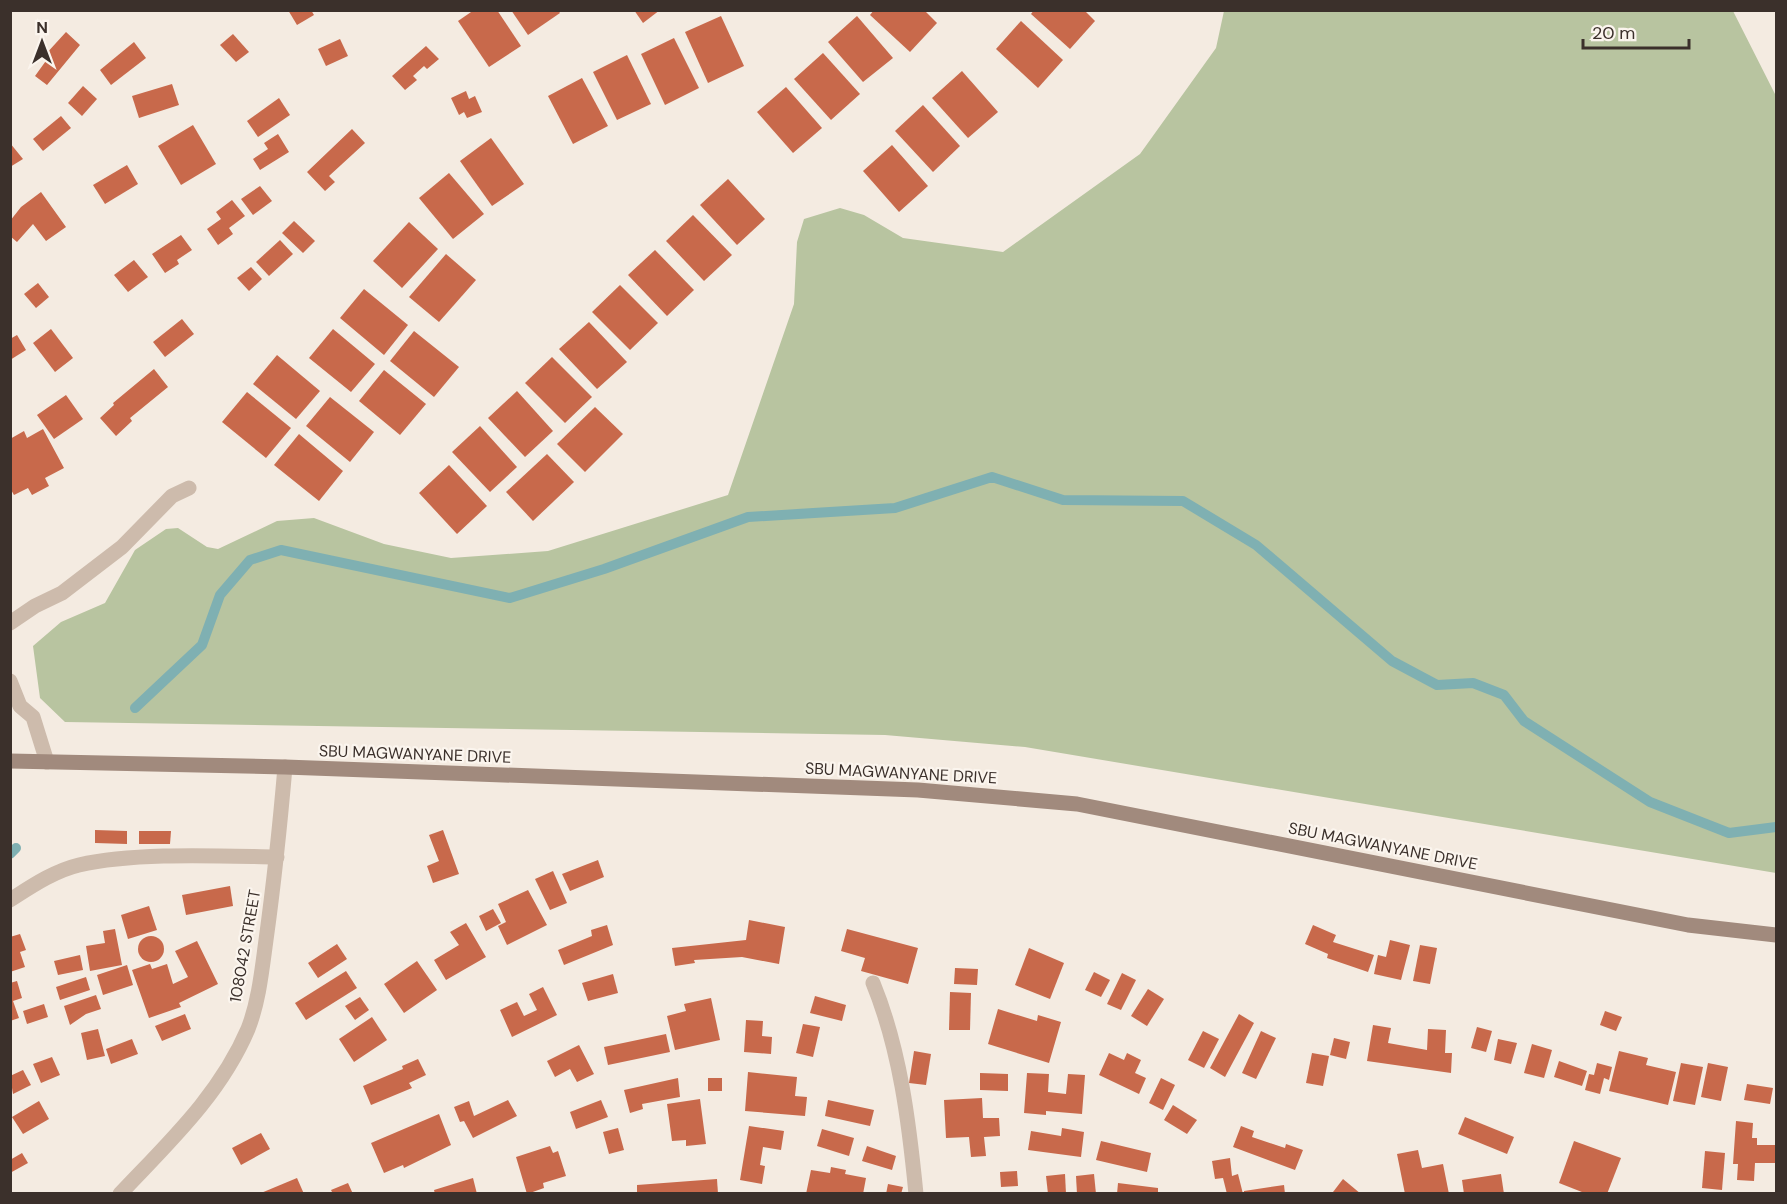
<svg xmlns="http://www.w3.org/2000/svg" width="1787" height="1204" font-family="'DM Sans',sans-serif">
  <rect width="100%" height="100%" fill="#f4ebe1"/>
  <polygon fill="#b8c4a0" points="1224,11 1733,11 1776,96 1776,873 1025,747 885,735 65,722 40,698 33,646 61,622 105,603 135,550 166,529 178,528 207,547 218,549 277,521 314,518 384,544 451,558 548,551 728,495 794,304 797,242 804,219 840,208 864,215 903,238 1003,252 1140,154 1216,48"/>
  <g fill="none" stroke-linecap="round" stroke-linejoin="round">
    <g stroke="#7fb0b2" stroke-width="10">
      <polyline points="135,708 202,645 220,595 250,560 281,550 510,598 604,569 748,517 895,508 992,477 1063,500 1183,501 1256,545 1392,661 1437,685 1473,683 1504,695 1524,721 1650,802 1729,833 1776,827"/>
      <polyline points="10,854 16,848"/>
    </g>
  </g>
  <g fill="#c8694b">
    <polygon points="288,10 311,10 314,15 297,25"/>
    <polygon points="474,10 497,10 521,46 489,67 458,21"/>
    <polygon points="511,10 558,10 560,13 528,35"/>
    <polygon points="634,10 660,10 643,23"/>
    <polygon points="874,10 924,10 937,23 910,52 870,15"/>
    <polygon points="1034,10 1084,10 1095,21 1070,49 1031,14"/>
    <polygon points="721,16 744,66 708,83 685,32"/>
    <polygon points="857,16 893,58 863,82 828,42"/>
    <polygon points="1021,21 1063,60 1038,88 996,49"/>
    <polygon points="66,32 80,45 47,85 35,76 48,58 45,55"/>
    <polygon points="233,34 249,52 236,62 220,45"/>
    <polygon points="674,38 699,88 665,105 641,54"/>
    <polygon points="340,39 348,56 326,66 318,49"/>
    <polygon points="134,42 146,58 111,85 100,70"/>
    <polygon points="426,46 439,59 427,69 424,66 413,76 417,80 405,90 392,76"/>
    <polygon points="823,53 860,94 831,120 794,79"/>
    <polygon points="627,55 651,104 617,120 593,72"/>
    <polygon points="962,71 998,112 968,138 932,98"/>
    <polygon points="582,78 608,126 573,144 548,96"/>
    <polygon points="172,84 179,105 139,118 132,96"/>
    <polygon points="83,86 97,99 82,116 68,103"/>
    <polygon points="786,87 822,128 793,153 757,112"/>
    <polygon points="466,91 469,99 475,96 482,112 467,118 464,112 459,115 451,98"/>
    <polygon points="279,98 290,115 258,137 247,121"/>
    <polygon points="923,105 960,146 933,172 895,131"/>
    <polygon points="61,116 71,128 43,151 33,139"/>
    <polygon points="193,125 216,164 181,185 158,146"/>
    <polygon points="352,129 365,143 329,176 335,182 325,191 307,172"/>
    <polygon points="278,134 289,152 260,170 253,159 268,149 264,143"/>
    <polygon points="491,138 524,184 492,206 460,161"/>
    <polygon points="10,143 23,159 10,167"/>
    <polygon points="892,145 928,186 899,212 863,171"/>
    <polygon points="127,165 138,184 105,204 93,185"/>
    <polygon points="449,173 484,214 453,239 419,198"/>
    <polygon points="728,179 765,219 737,245 700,205"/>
    <polygon points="260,186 272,201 253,215 241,199"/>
    <polygon points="41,192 66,227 46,241 33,224 17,242 10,236 10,221 21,207"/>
    <polygon points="232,200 245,216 229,228 233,234 218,245 207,229 221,219 216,212"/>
    <polygon points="693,215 732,255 704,281 666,241"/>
    <polygon points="294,221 315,241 303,253 282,233"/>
    <polygon points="409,222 438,249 402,288 373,261"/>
    <polygon points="181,235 192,250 177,260 179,264 165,273 152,254"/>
    <polygon points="280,240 293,254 269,276 256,262"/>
    <polygon points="655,250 694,290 667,316 628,275"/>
    <polygon points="446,254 476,280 439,322 409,297"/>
    <polygon points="134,260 148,277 128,292 114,275"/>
    <polygon points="251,267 262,279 249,291 237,278"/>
    <polygon points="38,283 49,297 36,308 24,294"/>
    <polygon points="620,285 658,323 630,350 592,312"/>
    <polygon points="364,289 408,325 384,355 340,318"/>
    <polygon points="182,319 194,334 165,357 153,342"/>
    <polygon points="589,322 627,362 597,389 559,349"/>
    <polygon points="51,329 73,358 55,372 33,343"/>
    <polygon points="333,329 375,364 351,392 309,358"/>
    <polygon points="414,331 459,367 434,397 390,361"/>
    <polygon points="17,335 26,350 10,360 10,339"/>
    <polygon points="277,355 320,391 296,419 253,384"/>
    <polygon points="552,357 592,397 565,423 525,383"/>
    <polygon points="154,369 168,387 130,418 132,421 116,436 100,418 114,405 113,403"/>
    <polygon points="384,370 426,404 400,435 359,401"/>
    <polygon points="517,391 553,431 525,457 488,418"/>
    <polygon points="247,392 291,428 266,458 222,422"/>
    <polygon points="66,395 83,419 54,439 37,415"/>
    <polygon points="330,397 374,432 350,462 306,426"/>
    <polygon points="595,407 623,434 585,472 557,444"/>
    <polygon points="480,426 517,467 490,492 452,452"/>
    <polygon points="43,429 64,468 45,478 49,486 32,495 28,488 14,495 10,488 10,439 24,431 27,438"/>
    <polygon points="299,434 343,471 319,501 274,465"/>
    <polygon points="547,454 574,482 533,521 506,492"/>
    <polygon points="449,465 487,506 457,534 419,493"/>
    <polygon points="95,830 127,831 127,844 95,843"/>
    <polygon points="443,830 459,874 433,883 427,866 439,861 429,835"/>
    <polygon points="139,831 171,831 170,844 139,844"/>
    <polygon points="598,860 604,877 570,891 562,874"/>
    <polygon points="553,871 567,903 550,910 535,879"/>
    <polygon points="230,886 233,906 186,915 182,895"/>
    <polygon points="528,890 547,925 507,945 498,926 506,922 498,904"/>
    <polygon points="149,906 157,930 128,939 121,915"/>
    <polygon points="493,909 501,923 486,931 479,916"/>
    <polygon points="749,920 785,927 779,964 742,957 694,960 695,963 675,966 672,948 746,940"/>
    <polygon points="466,923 486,957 446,980 434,960 459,945 450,932"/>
    <polygon points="607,925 613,945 564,965 558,950 592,936 591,930"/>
    <polygon points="1313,925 1336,935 1333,942 1374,955 1368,972 1327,958 1328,954 1305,944"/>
    <polygon points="115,929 122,965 90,971 86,946 105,943 103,931"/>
    <polygon points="847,929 918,948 908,984 861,971 865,958 841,951"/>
    <polygon points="20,934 26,950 20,952 25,967 10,972 10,937"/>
    <circle cx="151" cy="949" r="13"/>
    <polygon points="1390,940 1410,945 1401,980 1374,974 1378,955 1386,957"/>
    <polygon points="197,941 218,984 179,1003 181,1007 149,1018 132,970 150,964 152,969 167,964 173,984 188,977 175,951"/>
    <polygon points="337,944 347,959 318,978 308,963"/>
    <polygon points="1420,945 1437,948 1430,984 1413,981"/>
    <polygon points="1029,948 1064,963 1050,999 1015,985"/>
    <polygon points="80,955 83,970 58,975 54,961"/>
    <polygon points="417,961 437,990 404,1013 384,984"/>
    <polygon points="127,965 133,985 103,995 97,975"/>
    <polygon points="955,968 978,969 977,985 954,984"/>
    <polygon points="346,971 357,988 306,1020 295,1003"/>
    <polygon points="1094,972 1110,980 1101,997 1085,990"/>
    <polygon points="1122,973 1136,980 1121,1010 1107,1004"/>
    <polygon points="613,974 618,993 588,1001 582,983"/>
    <polygon points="86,977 90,990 60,1000 56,987"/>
    <polygon points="17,981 22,998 13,1001 19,1018 10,1021 10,983"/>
    <polygon points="543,987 557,1015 512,1037 500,1010 517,1002 524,1016 537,1010 529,994"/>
    <polygon points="1148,989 1164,999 1147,1026 1131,1016"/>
    <polygon points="950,992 971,993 970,1030 949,1030"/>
    <polygon points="96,995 101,1009 86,1014 70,1025 64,1006"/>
    <polygon points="815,996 846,1005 842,1021 810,1013"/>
    <polygon points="360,997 369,1010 355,1020 345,1006"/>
    <polygon points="711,998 720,1040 675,1050 667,1016 686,1011 684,1004"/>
    <polygon points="44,1004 48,1017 27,1024 23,1011"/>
    <polygon points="998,1009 1037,1021 1038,1015 1061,1022 1049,1063 988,1044"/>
    <polygon points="1605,1011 1622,1017 1616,1031 1600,1025"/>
    <polygon points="185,1014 191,1029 162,1041 155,1026"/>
    <polygon points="1239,1014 1254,1023 1225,1077 1210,1068"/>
    <polygon points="372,1017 387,1040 354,1062 339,1039"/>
    <polygon points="746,1020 763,1021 762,1036 772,1037 771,1054 744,1052"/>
    <polygon points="803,1024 820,1027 813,1057 796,1053"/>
    <polygon points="1373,1025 1391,1028 1388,1043 1427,1050 1428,1029 1446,1030 1445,1053 1452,1053 1451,1073 1367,1061"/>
    <polygon points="1477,1027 1492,1031 1486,1052 1471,1048"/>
    <polygon points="98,1029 105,1056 87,1060 81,1033"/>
    <polygon points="1203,1031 1219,1039 1204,1068 1188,1060"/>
    <polygon points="1261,1031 1276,1038 1256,1079 1242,1073"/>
    <polygon points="666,1034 670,1052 608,1065 604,1047"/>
    <polygon points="1334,1038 1350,1042 1346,1059 1330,1055"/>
    <polygon points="132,1039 138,1054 111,1064 106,1049"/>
    <polygon points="1498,1039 1517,1043 1511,1064 1494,1060"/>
    <polygon points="1532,1044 1552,1050 1544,1078 1524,1073"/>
    <polygon points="579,1045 594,1074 577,1082 570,1069 555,1077 547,1061"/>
    <polygon points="914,1051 931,1054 926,1085 909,1083"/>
    <polygon points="1619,1051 1648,1058 1646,1065 1676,1072 1668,1105 1609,1091"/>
    <polygon points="1109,1053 1124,1060 1127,1053 1141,1060 1135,1073 1146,1078 1139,1094 1099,1075"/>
    <polygon points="1312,1053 1329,1056 1323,1086 1306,1083"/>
    <polygon points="52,1057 60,1075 41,1083 33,1064"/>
    <polygon points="418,1059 426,1075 409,1083 412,1088 371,1105 363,1086 403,1069 402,1066"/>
    <polygon points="1559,1061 1587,1071 1582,1086 1554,1077"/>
    <polygon points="1597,1063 1612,1067 1609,1080 1604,1078 1600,1094 1585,1090 1589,1074 1594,1075"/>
    <polygon points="1681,1063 1703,1067 1695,1105 1673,1101"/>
    <polygon points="1708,1063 1728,1067 1721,1101 1701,1097"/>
    <polygon points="23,1070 31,1085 13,1094 10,1076"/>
    <polygon points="748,1072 797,1077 795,1096 807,1097 805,1116 745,1111"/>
    <polygon points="980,1073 1008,1074 1008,1091 980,1090"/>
    <polygon points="1027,1073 1049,1074 1048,1092 1066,1094 1068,1074 1085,1075 1082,1114 1046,1111 1046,1115 1024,1113"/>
    <polygon points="678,1078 680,1097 642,1104 643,1109 630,1113 624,1090"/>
    <rect x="708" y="1078" width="14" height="13"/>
    <polygon points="1161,1078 1175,1085 1163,1110 1149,1103"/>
    <polygon points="1747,1084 1773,1088 1770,1104 1744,1100"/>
    <polygon points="982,1098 983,1118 999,1118 1000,1136 984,1137 986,1156 971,1157 969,1137 946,1138 944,1100"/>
    <polygon points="700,1099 706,1144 686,1146 686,1140 672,1141 667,1104"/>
    <polygon points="508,1100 517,1116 473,1138 464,1121 460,1122 454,1107 469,1101 474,1116"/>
    <polygon points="601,1100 608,1117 576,1129 570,1112"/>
    <polygon points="828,1100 874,1110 870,1126 825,1116"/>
    <polygon points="39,1101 49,1119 23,1134 12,1117"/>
    <polygon points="1173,1105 1197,1120 1187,1134 1164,1120"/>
    <polygon points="439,1114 451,1145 404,1168 403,1165 384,1173 371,1143"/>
    <polygon points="1465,1117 1514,1137 1507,1154 1458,1134"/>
    <polygon points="1736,1121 1753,1123 1752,1138 1757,1138 1757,1145 1776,1145 1776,1163 1755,1163 1754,1181 1737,1180 1738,1164 1733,1164"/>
    <polygon points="749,1126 784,1131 781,1150 763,1147 760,1165 765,1166 762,1184 740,1180"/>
    <polygon points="1241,1126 1254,1131 1252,1137 1285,1148 1286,1144 1303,1150 1295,1170 1233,1147"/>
    <polygon points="618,1128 624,1150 609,1154 603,1132"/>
    <polygon points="1062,1128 1084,1132 1081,1157 1028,1150 1031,1131 1061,1136"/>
    <polygon points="822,1129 854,1138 849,1156 817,1146"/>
    <polygon points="261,1133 270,1149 241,1165 232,1148"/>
    <polygon points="1101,1141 1151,1153 1147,1172 1096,1160"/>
    <polygon points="1574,1141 1621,1158 1607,1194 1587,1194 1559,1183"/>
    <polygon points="550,1146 553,1153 558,1151 566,1176 543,1183 544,1188 527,1194 516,1157"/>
    <polygon points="867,1146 896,1156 892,1170 862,1161"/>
    <polygon points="1418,1150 1422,1168 1443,1164 1449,1194 1405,1194 1397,1154"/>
    <polygon points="1705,1151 1725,1153 1722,1190 1702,1188"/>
    <polygon points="22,1153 28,1163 10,1173 10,1160"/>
    <polygon points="1230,1158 1232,1176 1238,1174 1243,1194 1227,1194 1223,1178 1215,1179 1212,1161"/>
    <polygon points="831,1167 846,1170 845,1174 866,1178 863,1194 806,1194 811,1170 830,1173"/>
    <polygon points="1017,1171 1018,1186 1001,1187 1000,1172"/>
    <polygon points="1065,1174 1066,1194 1048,1194 1046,1176"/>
    <polygon points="1094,1174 1096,1194 1077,1194 1076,1176"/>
    <polygon points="1501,1174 1504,1194 1464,1194 1462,1180"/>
    <polygon points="297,1178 304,1194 261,1194 261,1193"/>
    <polygon points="473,1178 477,1194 435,1194 434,1190"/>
    <polygon points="717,1179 718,1194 637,1194 637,1185"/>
    <polygon points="1343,1179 1361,1194 1333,1192"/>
    <polygon points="348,1183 353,1194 333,1194 331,1190"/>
    <polygon points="1118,1183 1158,1188 1158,1194 1117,1194"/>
    <polygon points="888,1184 903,1187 901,1194 886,1194"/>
    <polygon points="1284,1185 1285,1194 1244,1194 1244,1191"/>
  </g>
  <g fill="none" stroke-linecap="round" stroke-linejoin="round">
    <g stroke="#cdbbac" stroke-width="15">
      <polyline points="10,623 35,606 62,593 122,547 172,496 189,488"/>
      <polyline points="10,681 20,706 33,717 47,762"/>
    </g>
    <g stroke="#cdbbac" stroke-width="15">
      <path d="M10,900C32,886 54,871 79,865C136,852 218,856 277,857"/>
      <path d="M873,983C900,1049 909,1122 916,1194"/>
      <path d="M120,1194C168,1143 220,1095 248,1029C259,1001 262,969 266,940C274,882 280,825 285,767"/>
    </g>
    <polyline stroke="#a18a7d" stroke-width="15" points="10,761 285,767 918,790 1077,804 1688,925 1776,935"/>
  </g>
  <g text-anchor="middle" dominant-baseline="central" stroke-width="4.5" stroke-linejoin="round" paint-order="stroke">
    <g font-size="16" fill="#3b302b" stroke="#fbf5ee">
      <text transform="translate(415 754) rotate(2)">SBU MAGWANYANE DRIVE</text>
      <text transform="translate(901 773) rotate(3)">SBU MAGWANYANE DRIVE</text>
      <text transform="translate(1383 846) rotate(11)">SBU MAGWANYANE DRIVE</text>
      <text transform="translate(245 946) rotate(-80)">108042 STREET</text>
    </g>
  </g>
  <rect width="1787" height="1204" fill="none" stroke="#3b302b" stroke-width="24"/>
  <g transform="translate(42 42)" stroke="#fbf5ee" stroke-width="4.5" paint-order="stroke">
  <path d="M0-4.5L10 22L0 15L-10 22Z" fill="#3b302b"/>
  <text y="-9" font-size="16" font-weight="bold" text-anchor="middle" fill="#3b302b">N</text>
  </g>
  <path d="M1583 39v9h106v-9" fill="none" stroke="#3b302b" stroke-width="3"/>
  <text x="1592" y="39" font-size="18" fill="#3b302b" stroke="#fbf5ee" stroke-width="4.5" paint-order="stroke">20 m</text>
</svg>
